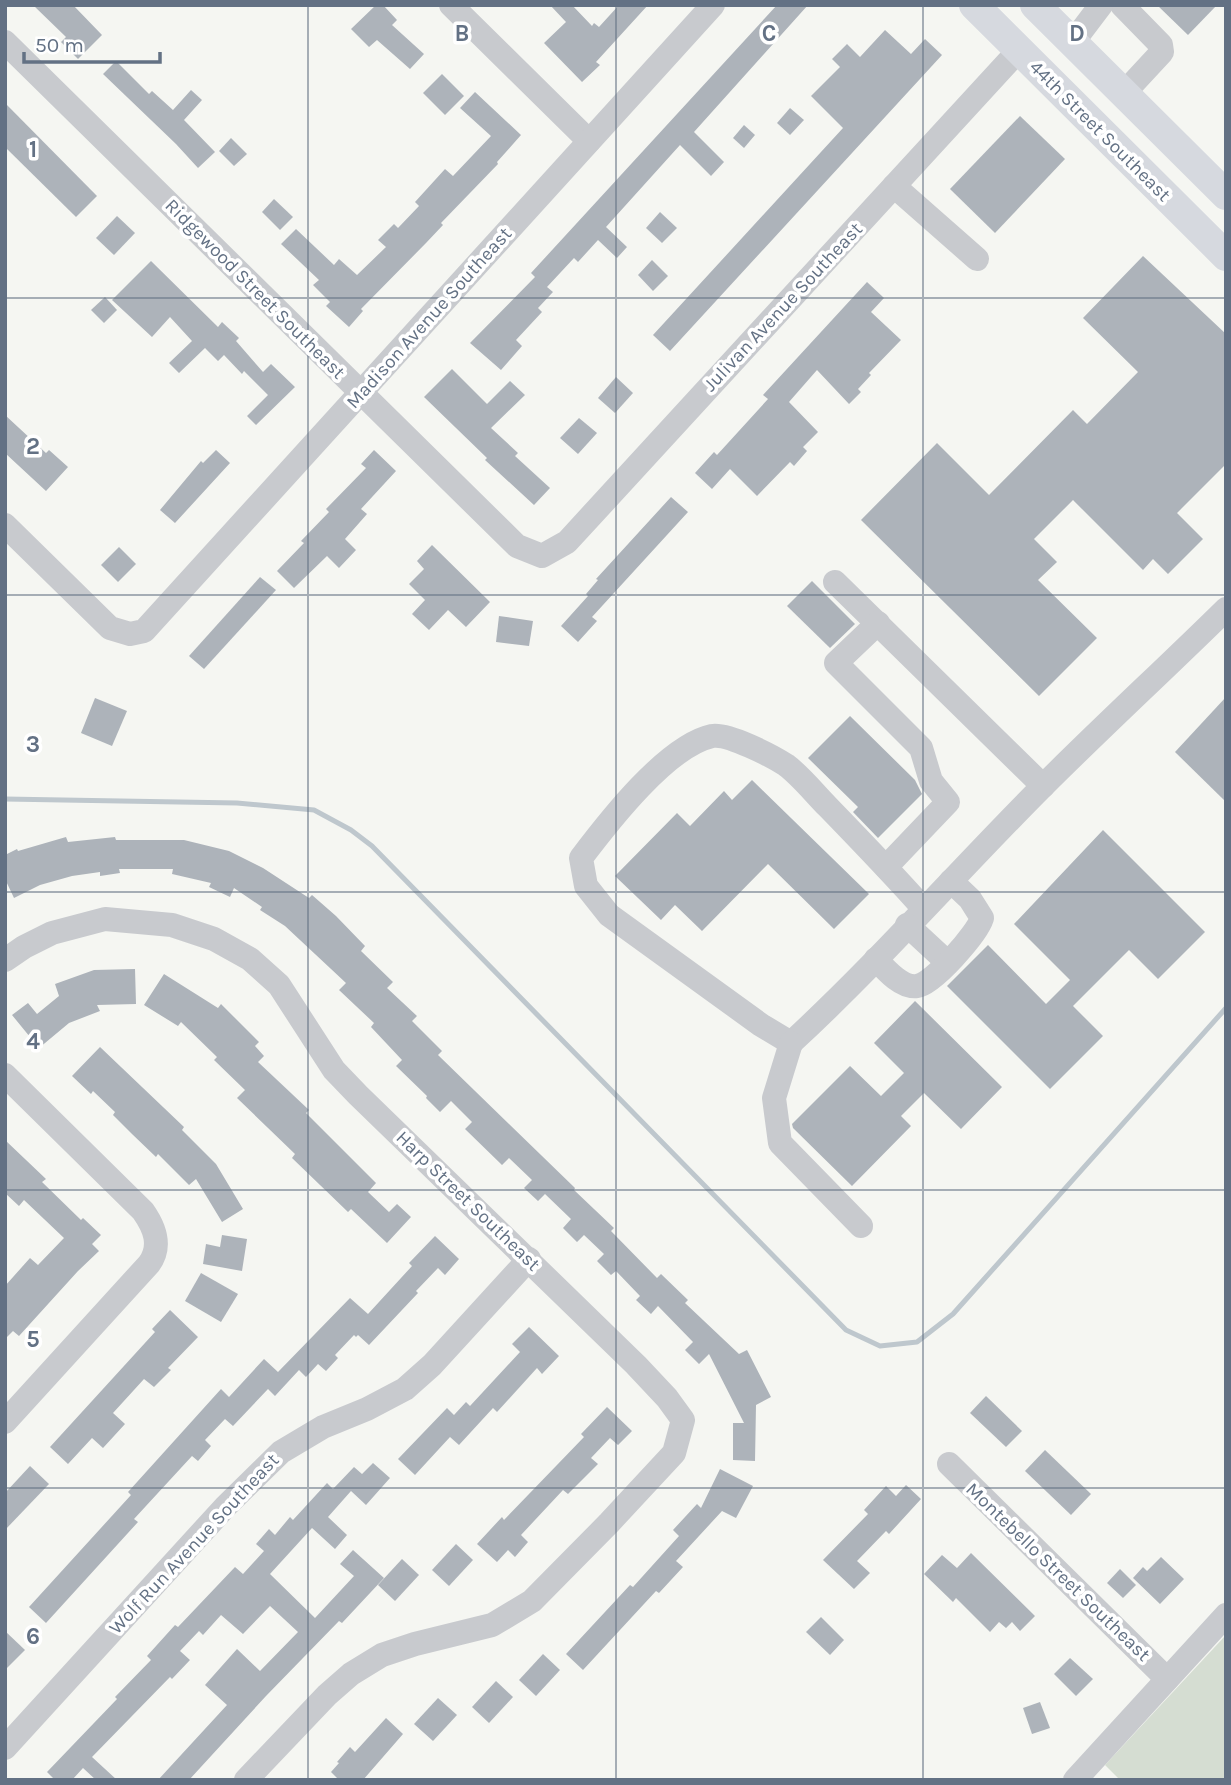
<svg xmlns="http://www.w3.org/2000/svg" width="1231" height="1785" font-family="Karla,sans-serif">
  <rect width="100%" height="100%" fill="#f5f6f2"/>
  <polygon fill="#d5ddd2" points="1226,1635 1226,1780 1120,1780 1105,1765"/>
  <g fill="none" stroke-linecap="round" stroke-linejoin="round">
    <polyline stroke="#bec7cd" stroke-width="5" points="5,799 237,803 314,810 351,830 372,846 846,1330 880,1346 917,1342 953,1314 1226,1008"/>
  </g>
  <g fill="#adb3ba">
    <polygon points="33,5 73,5 102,35 78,59 61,42 66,37"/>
    <polygon points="376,5 383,5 397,20 392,25 424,54 410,69 377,40 369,47 351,29"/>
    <polygon points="550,5 572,5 592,26 594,23 599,27 619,5 648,5 596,62 600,65 582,82 544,43 566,22"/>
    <polygon points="777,5 808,5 694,132 724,162 711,176 680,145 606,227 627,247 617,258 598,240 578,262 574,258 547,287 553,292 538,308 542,312 516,340 522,346 501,370 470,343 535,277 531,273"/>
    <polygon points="1157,5 1217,5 1188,35"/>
    <polygon points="885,30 911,54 925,39 942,55 670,351 653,335 843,128 811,96 840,67 832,59 847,44 860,57"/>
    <polygon points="116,61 149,94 152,91 173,110 191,90 202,100 184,120 215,152 198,168 176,144 103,74"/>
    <polygon points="442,74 464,96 445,115 423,93"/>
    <polygon points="475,92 521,135 497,162 498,164 441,223 443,225 426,243 361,309 363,311 349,327 326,306 330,302 313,285 319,280 281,244 296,229 334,265 339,259 357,275 386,247 378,240 394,224 398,228 419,206 415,202 445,169 453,176 491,136 460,108"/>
    <polygon points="5,103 97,196 76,217 5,147"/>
    <polygon points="790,108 804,120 790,135 777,123"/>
    <polygon points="1020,116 1065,159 995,233 950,189"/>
    <polygon points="744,125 755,135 744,148 733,138"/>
    <polygon points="231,138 247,154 234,166 219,151"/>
    <polygon points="274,199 293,217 280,230 262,212"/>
    <polygon points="660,212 677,228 662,243 646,228"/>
    <polygon points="117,216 135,233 114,255 96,238"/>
    <polygon points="1143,256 1226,334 1226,464 1177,513 1203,539 1168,574 1153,559 1143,570 1073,500 1034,539 1057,562 1038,580 1097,638 1039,696 861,520 937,443 989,495 1073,410 1087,424 1138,372 1083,318"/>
    <polygon points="652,260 668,276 653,291 638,275"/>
    <polygon points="151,261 218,327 222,322 239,338 236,341 263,372 271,364 295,387 256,425 247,416 268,395 244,371 242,374 224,355 218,361 205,348 179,373 169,363 192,341 170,317 152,337 112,300"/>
    <polygon points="867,282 884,298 871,312 901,340 869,373 871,375 858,389 861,392 849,404 817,370 789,402 818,432 803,447 807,451 794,466 790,462 757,496 730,469 712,489 695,473 714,452 717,455 768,399 763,395"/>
    <polygon points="105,297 117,310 104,323 91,310"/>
    <polygon points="452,369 487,404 510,381 525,395 491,428 518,453 515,456 550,488 534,505 485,460 487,458 424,397"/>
    <polygon points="616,377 633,393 615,413 598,398"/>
    <polygon points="5,415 46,453 49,450 68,467 46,491 5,453"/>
    <polygon points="579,418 597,433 578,454 560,438"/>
    <polygon points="216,450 230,463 175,523 160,510 201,461 203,463"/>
    <polygon points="374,450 396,471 361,509 367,514 345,539 356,550 339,568 327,556 294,588 277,571 304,543 301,541 329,512 326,509 366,468 361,464"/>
    <polygon points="671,497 688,512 592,617 597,621 578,642 561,626 588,596 586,594 598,580 596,579"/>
    <polygon points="432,545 490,602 466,627 448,610 429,630 412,614 425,600 409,584 424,569 417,561"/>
    <polygon points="119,547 136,564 118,582 101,565"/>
    <polygon points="260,577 276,590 204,669 189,656"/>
    <polygon points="812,581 855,624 830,648 787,606"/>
    <polygon points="499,616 533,621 529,646 496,642"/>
    <polygon points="1226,697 1226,802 1175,752"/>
    <polygon points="95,698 127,711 112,746 81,733"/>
    <polygon points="850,716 915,780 922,794 878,838 853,812 858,807 808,758"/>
    <polygon points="752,780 869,894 834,929 768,864 702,931 675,905 661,920 615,876 677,813 690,826 724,791 732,800"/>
    <polygon points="1103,830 1205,932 1158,979 1129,950 1073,1006 1103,1036 1050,1089 947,986 988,945 1046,1004 1070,980 1014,924"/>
    <polygon points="66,837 68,842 115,837 116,840 184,840 229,851 263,868 309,898 312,895 336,916 365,946 361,951 393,982 387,988 417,1016 412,1021 442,1051 438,1055 575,1188 574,1190 614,1228 611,1231 657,1278 661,1274 688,1300 685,1303 739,1354 747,1350 771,1397 756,1405 755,1461 733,1460 733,1423 744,1423 709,1354 699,1364 685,1350 693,1342 658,1306 651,1314 636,1300 640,1296 616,1271 611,1275 597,1261 604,1254 584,1235 577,1242 563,1228 571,1219 545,1194 538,1201 524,1188 532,1180 509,1158 502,1165 465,1129 472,1122 451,1101 440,1112 426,1098 427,1096 396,1066 402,1060 371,1027 374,1023 339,990 346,983 285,926 260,910 262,907 234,888 230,897 209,887 211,883 172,874 173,869 119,869 120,873 100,876 100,872 72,876 40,885 14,898 5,879 5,855 17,849 18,851"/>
    <polygon points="135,969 136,1004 97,1005 100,1011 69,1023 39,1048 12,1015 28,1003 37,1014 59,996 55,984 94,970"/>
    <polygon points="164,974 218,1008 221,1004 259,1042 255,1046 264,1056 258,1062 309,1110 306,1113 376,1183 368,1192 389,1212 397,1204 411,1217 387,1243 351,1209 348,1212 292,1158 295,1154 237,1098 245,1090 214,1060 217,1057 181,1022 178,1026 144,1005"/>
    <polygon points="915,1001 1002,1087 961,1129 924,1093 901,1116 911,1126 852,1186 793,1128 792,1124 850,1066 881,1096 904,1073 874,1043"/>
    <polygon points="100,1047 184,1127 182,1130 216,1164 243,1209 222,1222 196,1179 189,1185 158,1154 156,1157 132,1134 113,1115 115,1112 93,1091 91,1094 72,1076"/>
    <polygon points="5,1140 46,1179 42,1182 81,1220 83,1218 101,1235 92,1244 99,1251 78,1271 19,1336 13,1331 5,1339 5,1286 30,1258 38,1265 64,1238 24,1200 19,1206 5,1193"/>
    <polygon points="222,1235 247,1239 242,1271 203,1264 206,1244 220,1247"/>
    <polygon points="435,1236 459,1259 445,1275 438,1268 416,1291 418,1293 369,1345 358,1335 356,1337 354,1335 335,1355 338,1358 326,1371 318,1364 306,1377 299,1370 275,1396 268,1389 233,1426 225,1419 205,1440 211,1446 198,1461 192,1456 134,1519 138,1522 46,1623 29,1607 131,1495 128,1492 221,1389 229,1397 264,1359 278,1372 350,1298 368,1314 412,1266 409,1263"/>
    <polygon points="201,1273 238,1294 221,1322 185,1301"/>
    <polygon points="170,1310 198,1337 168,1368 171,1370 154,1387 144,1379 113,1413 125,1424 103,1448 92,1438 68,1464 50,1447 155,1332 152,1329"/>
    <polygon points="529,1327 559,1356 542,1374 537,1368 497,1412 493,1408 459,1445 450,1437 415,1475 398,1459 447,1408 454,1415 466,1402 470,1406 520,1352 512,1344"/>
    <polygon points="986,1396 1022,1431 1006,1447 970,1413"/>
    <polygon points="607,1407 632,1431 618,1445 610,1438 591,1458 598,1464 568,1494 563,1490 521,1535 528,1542 515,1557 508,1550 497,1562 477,1544 502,1517 504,1520 584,1437 581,1434"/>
    <polygon points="1045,1450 1091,1494 1071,1515 1025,1471"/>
    <polygon points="373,1463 390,1478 366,1505 351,1491 328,1517 347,1535 335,1549 312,1528 270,1574 315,1618 354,1576 340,1564 353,1550 384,1578 342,1623 339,1621 266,1696 189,1780 158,1780 227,1705 205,1685 237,1649 260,1671 298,1632 270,1606 243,1634 221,1615 203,1635 199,1631 180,1651 190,1660 172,1679 170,1677 92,1757 117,1780 96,1780 83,1768 72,1780 55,1780 47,1772 117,1699 115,1697 151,1660 147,1656 175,1625 178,1627 235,1567 243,1574 264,1551 256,1544 269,1529 275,1535 290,1517 293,1520 327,1483 333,1489 354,1467 362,1474"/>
    <polygon points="30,1466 49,1484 5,1530 5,1493"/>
    <polygon points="720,1469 753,1486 736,1518 722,1511 676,1561 683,1567 659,1593 656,1591 583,1670 566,1654 630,1585 633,1587 679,1536 673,1530 697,1504 701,1508"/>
    <polygon points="906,1485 921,1499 889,1534 886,1531 857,1561 870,1573 854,1589 823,1560 868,1514 864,1510 886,1486 896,1496"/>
    <polygon points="456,1544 473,1560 449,1586 432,1570"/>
    <polygon points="971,1553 1035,1616 1020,1631 1012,1622 1006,1628 999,1622 990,1632 956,1598 953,1602 924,1574 942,1555 957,1568"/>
    <polygon points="1161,1557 1184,1579 1160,1604 1133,1578 1143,1567 1147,1571"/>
    <polygon points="402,1559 419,1575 395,1601 378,1585"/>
    <polygon points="1120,1569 1136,1585 1123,1598 1107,1583"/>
    <polygon points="821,1617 844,1640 830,1655 806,1632"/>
    <polygon points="5,1631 25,1650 5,1670"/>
    <polygon points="543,1654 560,1670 536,1696 519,1680"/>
    <polygon points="1070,1658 1093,1679 1076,1696 1054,1674"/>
    <polygon points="496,1681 513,1697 489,1723 472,1707"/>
    <polygon points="438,1698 457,1715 433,1741 414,1724"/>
    <polygon points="1040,1702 1050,1728 1032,1734 1023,1708"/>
    <polygon points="386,1718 403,1734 363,1780 339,1780 331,1772 339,1763 337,1762 350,1747 355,1752"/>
  </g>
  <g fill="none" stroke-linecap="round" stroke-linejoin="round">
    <g stroke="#c8cace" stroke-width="24">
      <polyline points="451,5 589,141"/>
      <polyline points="1122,5 1161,45 1162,52 1124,93"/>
      <polyline points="5,42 517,546 542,556 567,542 1019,50"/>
      <polyline points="1073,42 1101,5"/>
      <polyline points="894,186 977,259"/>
      <polyline points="5,525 110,628 130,634 144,631 713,5"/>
      <polyline points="835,582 1043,786"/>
      <polyline points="878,623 836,663 921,748 931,781 948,802 886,867"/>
      <path d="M923,908C892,873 860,840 828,807C814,793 801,776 786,765C772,756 728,733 712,736C667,746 609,821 581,858L586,886L609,915L761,1025L791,1043C879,962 958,871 1043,786C1103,726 1165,669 1226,609"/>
      <polyline points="907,925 947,962"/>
      <path d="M876,959C885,969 901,988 917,986C933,984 977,934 982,918L970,899L951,881"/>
      <polyline points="5,960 24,947 52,933 105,919 172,925 214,939 250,959 279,985 334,1070 358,1095 636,1365 667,1398 683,1420 674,1453 609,1523 532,1601 492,1625 415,1644 382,1655 351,1674 327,1695 246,1780"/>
      <polyline points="791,1043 774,1098 780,1143 861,1226"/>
      <path d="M5,1075L143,1211C155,1228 162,1246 149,1264L5,1422"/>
      <polyline points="949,1464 1167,1679"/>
      <polyline points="5,1748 225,1507 281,1452 323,1427 367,1409 405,1389 432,1365 529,1259"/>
      <polyline points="1075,1780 1226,1615"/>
    </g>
    <g stroke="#d6d9df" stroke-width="30">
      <polyline points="974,5 1226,256"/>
      <polyline points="1035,5 1226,195"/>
    </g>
  </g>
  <path fill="none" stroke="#637184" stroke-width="2" stroke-opacity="0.55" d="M308,5V1780M616,5V1780M923,5V1780M5,298H1226M5,595H1226M5,892H1226M5,1190H1226M5,1488H1226"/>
  <g text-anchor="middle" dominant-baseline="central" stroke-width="7" stroke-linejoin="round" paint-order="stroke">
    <g font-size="19" fill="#637184" stroke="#fff">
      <text transform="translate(1100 131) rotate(45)">44th Street Southeast</text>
      <text transform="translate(255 289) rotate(45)">Ridgewood Street Southeast</text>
      <text transform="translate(783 307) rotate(-47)">Julivan Avenue Southeast</text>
      <text transform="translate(429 318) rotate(-48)">Madison Avenue Southeast</text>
      <text transform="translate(468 1201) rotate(44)">Harp Street Southeast</text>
      <text transform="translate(194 1544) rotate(-47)">Wolf Run Avenue Southeast</text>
      <text transform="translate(1058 1572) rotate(44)">Montebello Street Southeast</text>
    </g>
  </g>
  <g font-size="23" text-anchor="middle" font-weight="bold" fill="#637184" stroke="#fff" stroke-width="7" stroke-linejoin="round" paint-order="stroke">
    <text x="462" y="41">B</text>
    <text x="769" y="41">C</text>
    <text x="1077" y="41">D</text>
    <text x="33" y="157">1</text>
    <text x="33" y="454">2</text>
    <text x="33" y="752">3</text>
    <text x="33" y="1049">4</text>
    <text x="33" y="1347">5</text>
    <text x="33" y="1644">6</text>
  </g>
  <rect width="1231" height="1785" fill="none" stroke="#637184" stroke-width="14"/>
  <path d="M24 52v10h136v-10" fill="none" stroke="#637184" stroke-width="3.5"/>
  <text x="35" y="52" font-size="21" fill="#637184" stroke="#ffffff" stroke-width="5" paint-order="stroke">50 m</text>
</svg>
